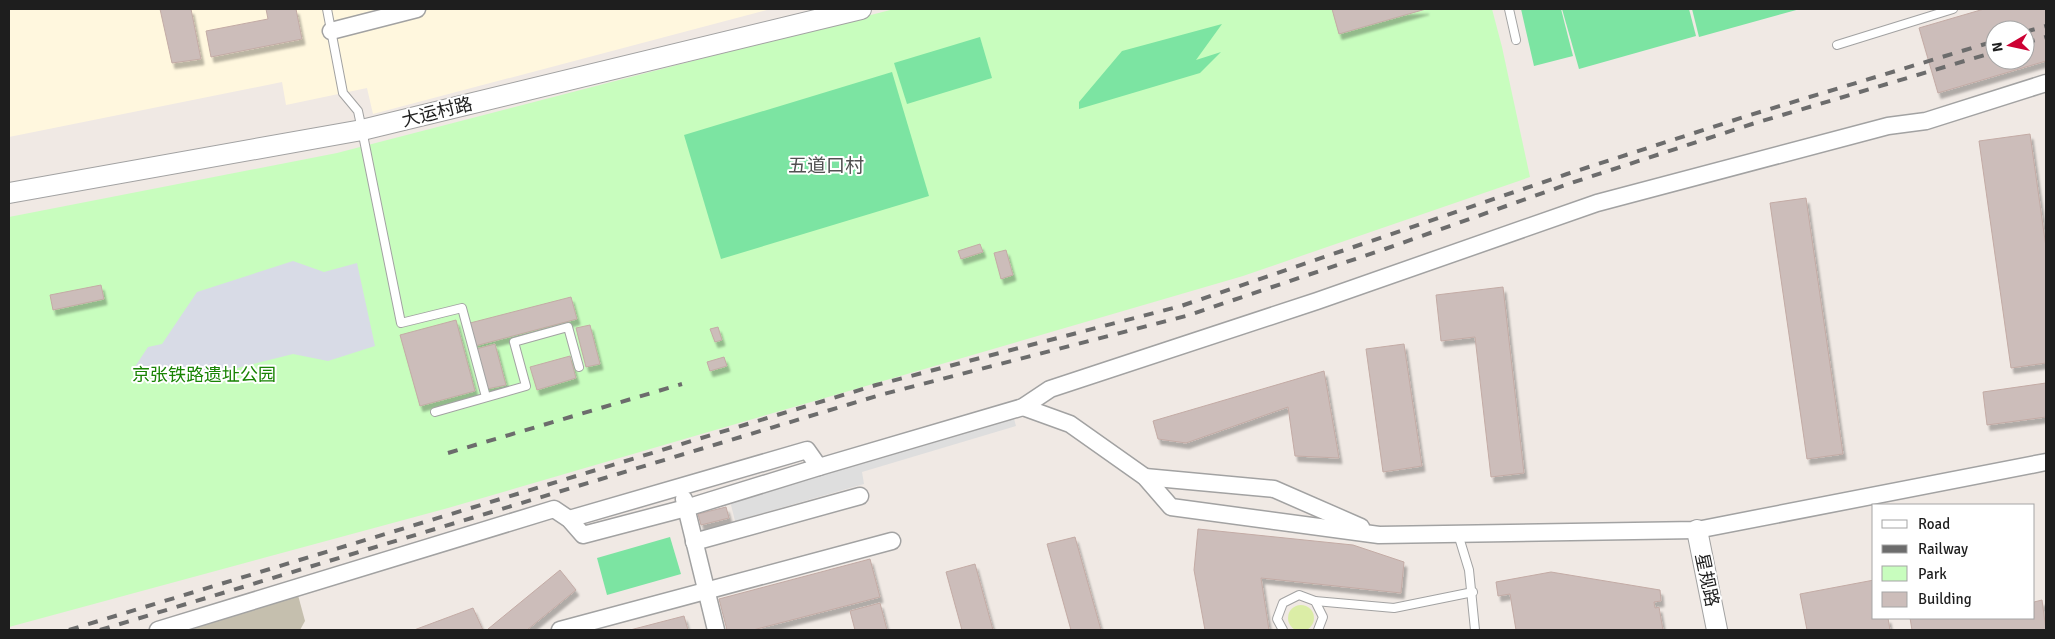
<svg xmlns="http://www.w3.org/2000/svg" width="2055" height="639" font-family="Signika,'Noto Sans SC',sans-serif">
  <defs>
    <filter id="shadow"><feDropShadow dx="3" dy="5.5" stdDeviation="1" flood-color="#0004"/></filter>
  </defs>
  <rect width="100%" height="100%" fill="#f0e9e4"/>
  <polygon fill="#fff7de" points="9,9 771,9 373,114 367,88 286,105 282,82 9,137"/>
  <polygon fill="#c5bfae" points="295,584 305,621 300,630 145,630"/>
  <circle fill="#dbeda6" cx="1301" cy="618" r="13"/>
  <polygon fill="#c8fdbe" points="894,9 1492,9 1502,47 1530,177 1243,276 448,508 9,627 9,217 337,153"/>
  <g fill="#7ce4a2">
    <polygon points="1521,9 1561,9 1573,56 1534,66"/>
    <polygon points="1562,9 1689,9 1696,36 1579,69"/>
    <polygon points="1692,9 1800,9 1699,37"/>
    <polygon points="1222,24 1196,60 1221,52 1200,73 1079,109 1079,102 1122,51"/>
    <polygon points="980,37 992,78 907,104 894,63"/>
    <polygon points="892,72 929,196 721,259 684,135"/>
    <polygon points="670,537 681,574 607,595 597,558"/>
  </g>
  <polygon fill="#dedede" points="1013,415 1016,426 862,472 864,484 735,521 730,501"/>
  <polygon fill="#d8dbe6" points="293,261 324,272 357,263 375,346 328,361 293,354 174,384 134,368 148,347 162,344 197,292"/>
  <g fill="#ccbdba" stroke="#c3aba5" fill-rule="evenodd" filter="url(#shadow)">
    <polygon points="160,9 191,9 201,59 172,63"/>
    <polygon points="266,9 296,9 302,39 211,57 206,31 268,19"/>
    <polygon points="1332,9 1426,9 1339,34"/>
    <path d="M1984,9H2046V61L1938,93L1919,28ZM1995,30H2025V60H1995Z"/>
    <polygon points="2030,134 2046,247 2046,363 2011,368 1979,141"/>
    <polygon points="1806,198 1843,454 1807,459 1770,203"/>
    <polygon points="980,244 983,252 961,259 958,251"/>
    <polygon points="1006,250 1013,275 1001,279 994,253"/>
    <polygon points="101,285 104,299 53,310 50,295"/>
    <polygon points="1503,287 1524,473 1491,477 1475,337 1441,341 1436,295"/>
    <polygon points="571,297 577,319 475,346 470,323"/>
    <polygon points="456,320 475,391 420,406 400,335"/>
    <polygon points="590,325 600,364 586,367 576,328"/>
    <polygon points="718,327 722,340 715,342 710,329"/>
    <polygon points="495,344 506,385 487,389 476,349"/>
    <polygon points="1404,344 1422,466 1383,472 1366,349"/>
    <polygon points="570,356 576,378 537,390 530,367"/>
    <polygon points="724,357 727,366 710,371 707,362"/>
    <polygon points="1324,371 1339,458 1295,456 1288,407 1186,443 1158,439 1153,421"/>
    <polygon points="2046,383 2046,417 1987,425 1983,392"/>
    <polygon points="726,507 729,518 701,525 698,514"/>
    <polygon points="1198,529 1353,545 1404,562 1401,593 1261,578 1269,630 1205,630 1194,570"/>
    <polygon points="1075,537 1101,630 1071,630 1047,544"/>
    <polygon points="870,559 880,597 753,630 727,630 719,599"/>
    <polygon points="975,564 993,630 962,630 946,572"/>
    <polygon points="560,570 576,590 527,630 489,630 488,629"/>
    <polygon points="1551,572 1660,590 1661,601 1654,602 1655,608 1659,607 1663,630 1516,630 1510,594 1498,596 1496,582"/>
    <polygon points="1874,580 1874,618 1888,618 1890,630 1807,630 1800,594"/>
    <polygon points="2042,600 2046,630 1912,630 1910,618 2034,618 2034,602"/>
    <polygon points="880,603 887,630 855,630 850,611"/>
    <polygon points="473,608 483,630 414,630"/>
    <polygon points="684,616 688,630 630,630"/>
  </g>
  <g fill="none" stroke-linecap="round" stroke-linejoin="round">
    <defs>
      <g id="service">
        <polyline points="327,9 343,93 358,111 362,130 401,323 462,308 486,397"/>
        <polyline points="1509,9 1516,40"/>
        <polyline points="1837,45 1953,9"/>
        <polyline points="435,412 526,386 514,342 568,327 579,367"/>
        <polyline points="1458,534 1469,570 1475,630"/>
        <polyline points="1315,601 1394,608 1473,592"/>
        <polyline points="1283,630 1277,619 1283,603 1299,595 1315,601 1323,617 1318,630"/>
      </g>
      <g id="minor">
        <polyline points="331,31 417,9"/>
        <polyline points="1023,407 1070,424 1145,477 1171,507 1379,535 1697,530 2046,462"/>
        <polyline points="1145,477 1274,489 1361,527"/>
        <polyline points="684,499 716,630"/>
        <polyline points="569,519 807,450 819,467"/>
        <polyline points="694,542 860,496"/>
        <polyline points="158,630 554,509 569,519 583,535 686,508 819,467 1023,407 1050,389 1317,301 1597,203 1888,126 1926,121 2046,83"/>
        <polyline points="560,630 892,541"/>
      </g>
      <g id="tertiary">
        <polyline points="9,193 362,130 861,9"/>
        <polyline points="1697,530 1717,630"/>
      </g>
    </defs>
    <use href="#service" stroke="#a2a2a2" stroke-width="10"/>
    <use href="#minor" stroke="#a2a2a2" stroke-width="19"/>
    <use href="#tertiary" stroke="#a2a2a2" stroke-width="22"/>
    <use href="#service" stroke="#fff" stroke-width="8"/>
    <use href="#minor" stroke="#fff" stroke-width="16"/>
    <use href="#tertiary" stroke="#fff" stroke-width="20"/>
    <g stroke="#6c6c6c" stroke-width="4" stroke-dasharray="10 10" stroke-linecap="butt">
      <polyline points="2025,32 2046,26"/>
      <polyline points="2025,43 2046,37"/>
      <polyline points="448,453 682,384"/>
      <polyline points="69,630 876,385 1181,306 1567,174 1750,115 1995,41"/>
      <polyline points="100,630 880,395 1186,316 1385,249 1571,183 1752,124 1995,52"/>
    </g>
  </g>
  <g text-anchor="middle" dominant-baseline="central" stroke-width="4" stroke-linejoin="round" paint-order="stroke">
    <g font-size="18" fill="#1e1e1e" stroke="#fff">
      <text transform="translate(437 112) rotate(-14)">大运村路</text>
      <text transform="translate(1707 580) rotate(78)">星规路</text>
    </g>
    <g font-size="18" fill="#198404" stroke="#fff">
      <text x="204" y="375">京张铁路遗址公园</text>
    </g>
    <g font-size="19" fill="#515151" stroke="#fff">
      <text x="826" y="166">五道口村</text>
    </g>
  </g>
  <rect width="2055" height="639" fill="none" stroke="#1e1e1e" stroke-width="20"/>
  <rect x="1872" y="504" width="162" height="115" fill="#ffffff" stroke="#a5a5a5"/>
  <rect x="1882" y="520" width="25" height="8" fill="#ffffff" stroke="#a5a5a5"/>
  <text x="1918" y="529" font-size="15" fill="#1e1e1e">Road</text>
  <rect x="1882" y="545" width="25" height="8" fill="#6c6c6c" stroke="#a5a5a5"/>
  <text x="1918" y="554" font-size="15" fill="#1e1e1e">Railway</text>
  <rect x="1882" y="566" width="25" height="15" fill="#c8fdbe" stroke="#a5a5a5"/>
  <text x="1918" y="579" font-size="15" fill="#1e1e1e">Park</text>
  <rect x="1882" y="592" width="25" height="15" fill="#ccbdba" stroke="#a5a5a5"/>
  <text x="1918" y="604" font-size="15" fill="#1e1e1e">Building</text>
  <g transform="translate(2010 45) rotate(261)"><circle r="24" fill="#ffffff" stroke="#a5a5a5"/>
  <path d="M0-4L9 19L0 12L-9 19Z" fill="#cd0033"/>
  <text y="-8" font-size="14" font-weight="bold" text-anchor="middle" fill="#1e1e1e">N</text>
  </g>
</svg>
